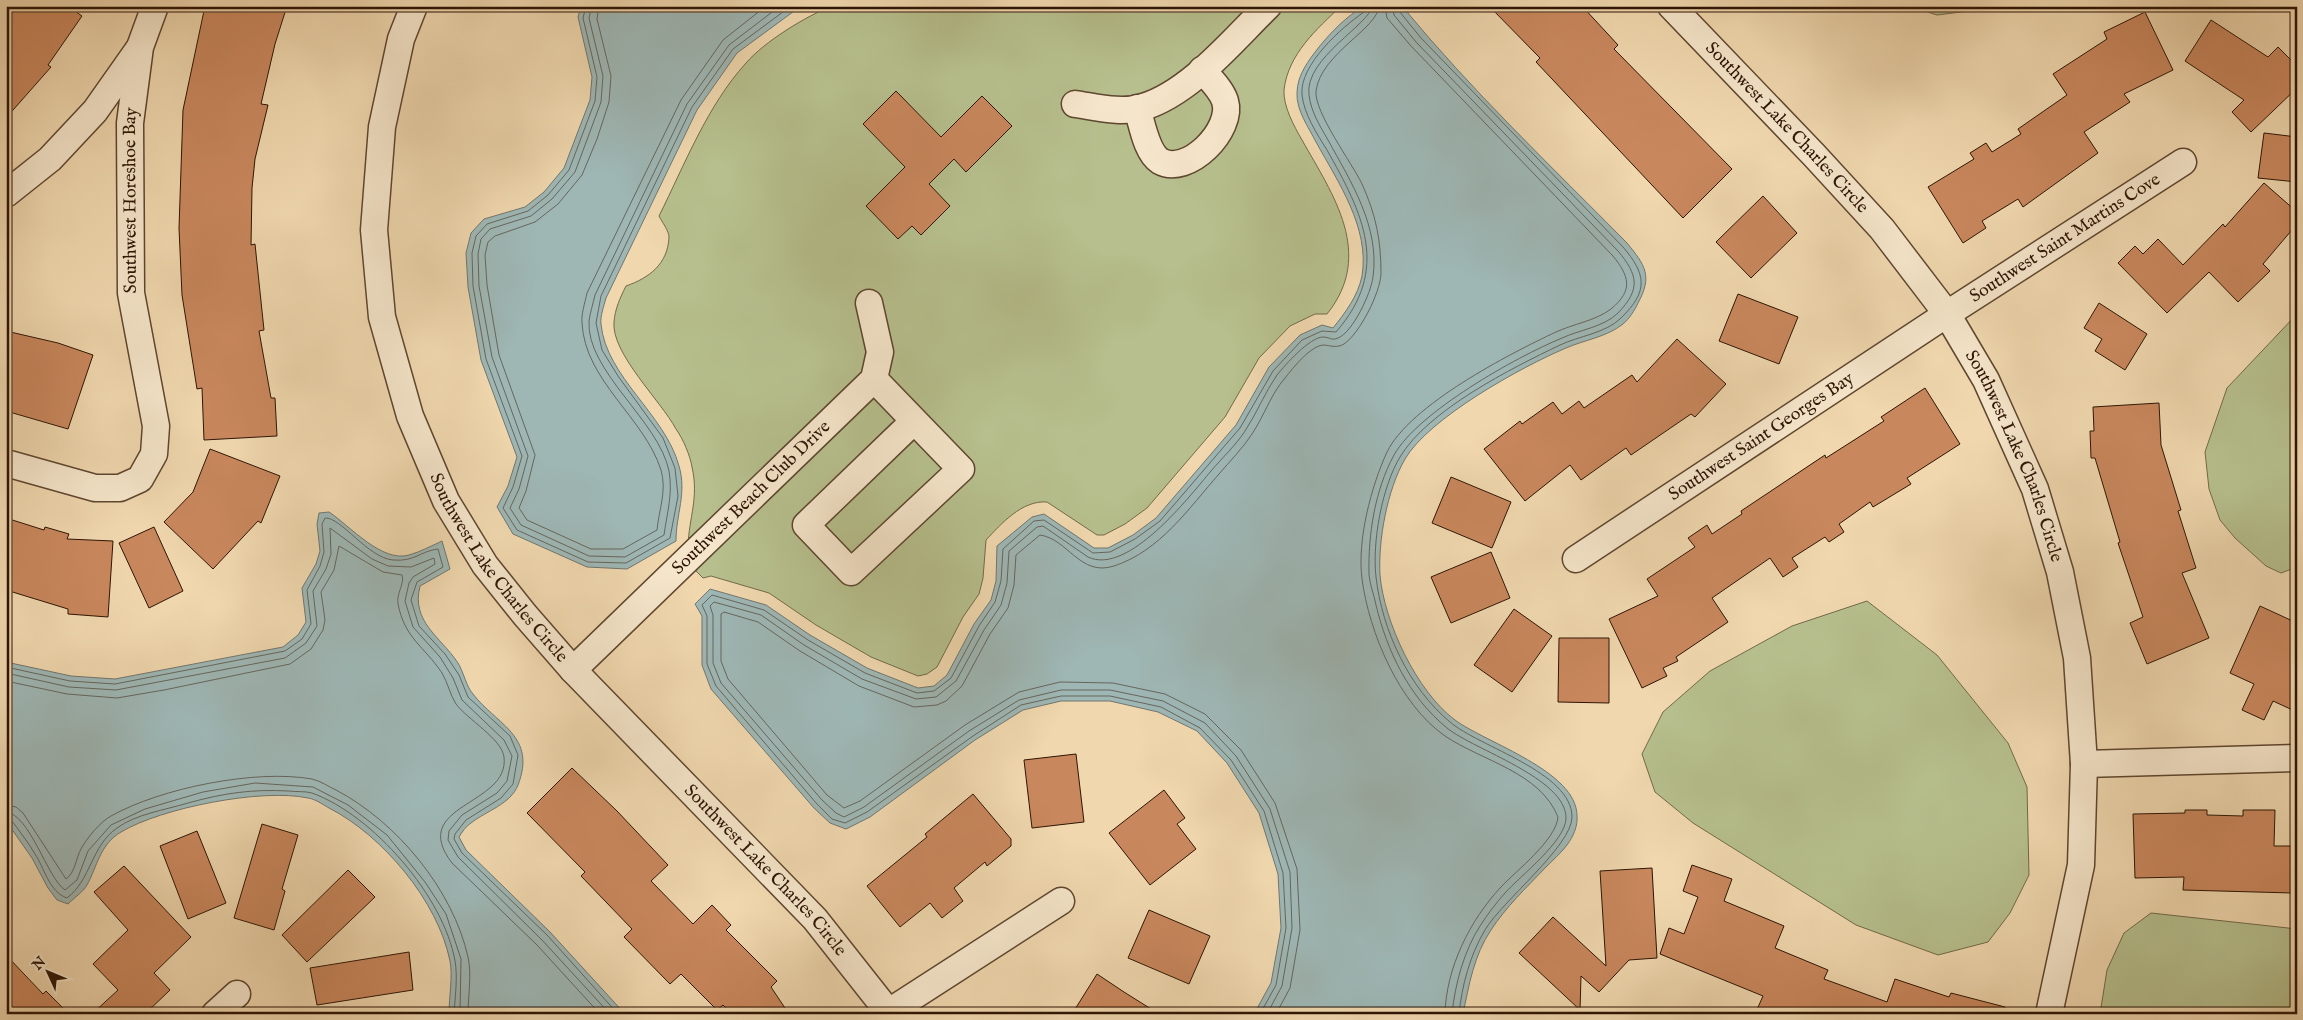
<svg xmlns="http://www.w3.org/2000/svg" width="2303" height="1020" font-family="'IM FELL English',serif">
  <rect width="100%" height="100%" fill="#f0d7ae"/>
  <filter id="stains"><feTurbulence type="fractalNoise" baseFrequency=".004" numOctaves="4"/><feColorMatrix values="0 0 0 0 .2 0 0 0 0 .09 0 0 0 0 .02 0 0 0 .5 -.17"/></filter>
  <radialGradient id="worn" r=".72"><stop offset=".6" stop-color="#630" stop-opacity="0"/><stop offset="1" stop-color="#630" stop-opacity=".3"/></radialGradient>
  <g fill="#b6bf8d" stroke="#726a49">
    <path d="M832,6H1341C1317,29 1288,54 1284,90C1283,106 1294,126 1302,140C1333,195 1375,254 1327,314H1315L1290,326L1259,358L1225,417L1147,508L1125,524L1104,535H1097L1047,502C1022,500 1001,524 986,540L983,578L979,594L963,617L937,667L927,674L918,676L871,657L816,625L769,593L711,576L703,578L679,554L688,546C689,517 699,498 692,467C690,455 683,439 676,429C661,401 611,353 614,322C615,309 620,298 626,286C649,278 668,264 669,237C669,231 662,222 659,216C685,164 707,106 746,63C764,42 806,16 832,6Z"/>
    <polygon points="1909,6 2009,6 1937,15"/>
    <polygon points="2297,314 2297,567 2281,573 2266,566 2235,538 2220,520 2209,489 2205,452 2227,388"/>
    <polygon points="1867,601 1937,655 2008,743 2027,787 2029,875 2010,913 1988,942 1938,955 1856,925 1693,823 1655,792 1642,754 1663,712 1710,671 1792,626"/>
    <polygon points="2151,913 2297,929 2297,1014 2100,1014 2107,970 2124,933"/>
  </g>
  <g fill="#9eb7b5" stroke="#71766f">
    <path d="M581,6H801L737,53L697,110L606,298C604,306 600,316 601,324C606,377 665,414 679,466C687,493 676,514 676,541L627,569L587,567L513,534L497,507L508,486L517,457L481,360L468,287L466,253L471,233L484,219L525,207L544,192L564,168L590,100L592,77L578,17Z"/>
    <path d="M1364,6H1402C1471,90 1551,166 1627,243C1645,265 1653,276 1638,303C1635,310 1629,319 1623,324C1607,337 1584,340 1566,348C1521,367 1429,418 1405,459C1387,490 1378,541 1380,575C1384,622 1417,692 1455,720C1486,743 1577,771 1577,816C1578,826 1573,837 1567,845C1561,853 1552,861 1545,868C1526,888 1506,907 1491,930C1474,955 1469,985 1463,1014H1254L1271,983L1281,928L1278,874L1259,813L1227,763L1197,731L1158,712L1110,701H1061L1023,710L975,740L870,817L846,829L830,823L814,808L711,689L702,665V616L695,604L710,589L766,605L810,635L867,668L918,688L934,686L947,675L974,624L991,600L996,581L997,546L1032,517L1044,514L1094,548H1108L1133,535L1156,518L1236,425L1269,367L1300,335L1322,325L1333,328C1345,313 1358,296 1362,276C1370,228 1338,182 1316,142C1309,128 1296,110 1297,93C1297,75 1309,60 1319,47C1332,31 1347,16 1364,6Z"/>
    <path d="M329,512C350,526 382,563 409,555C420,552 431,546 442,541L450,569L420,586C411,622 440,636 458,663C464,673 466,686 473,694C497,725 537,736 518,785C511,804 486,811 471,823C466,826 462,832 459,837L466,850L550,932L625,1014H449C449,997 453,977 450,961C438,901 382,835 329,808C322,804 315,799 308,798C262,788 161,808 121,832C100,844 97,867 87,885C83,892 74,898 68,904L57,900L48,888L32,858L6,821V662L71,676L115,679L283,647L298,635L306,622L302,588L316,564L320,551L317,524L319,513Z"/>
  </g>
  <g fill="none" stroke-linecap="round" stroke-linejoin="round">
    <g stroke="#66665d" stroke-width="1">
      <polyline points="586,6 583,18 597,77 595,101 569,170 548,195 528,211 487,224 476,236 472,253 473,286 486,359 522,456 513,487 503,508 517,530 588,562 626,563 670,538 678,496 675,468 663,438 618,376 602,350 596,323 601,296 692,107 733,49 791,6"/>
      <path d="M592,6L589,18L603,76L601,102L575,172L552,199L531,216L490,229L481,239L478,254L479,286L492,357L528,456L519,489L510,508L521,525L589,556L625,557L664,535C667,513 673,494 669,471C659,421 586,371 589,321C590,313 593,304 595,295L687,104L729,45L780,6"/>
      <path d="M599,6L597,19L611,76L609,102L597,139L582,175L558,204L535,222L495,236L488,242L485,255L487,285L499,355L535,455L526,491L519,508L527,520L591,549H623L657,530C659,509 667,491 661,470C644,417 585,381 582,323C581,314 585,303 587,293L681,100L723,40L766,6"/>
      <path d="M1385,6L1387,18L1411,46L1613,256C1629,276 1634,290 1611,309C1595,321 1573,324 1556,332C1509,354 1410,405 1387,452C1371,487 1357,540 1362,579C1369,632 1399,704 1445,736C1482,761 1540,772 1558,817C1556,840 1517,870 1501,887C1470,920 1446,968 1445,1014"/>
      <path d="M1392,6L1394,15L1416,42L1618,251C1638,275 1641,289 1618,313C1604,327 1579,330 1562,338C1516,357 1418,412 1394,455C1375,490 1368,534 1369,575C1370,585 1374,595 1376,605C1387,651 1409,697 1447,728C1474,750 1566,778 1566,818C1566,841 1520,876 1505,893C1496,903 1487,915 1480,926C1464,951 1455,984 1452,1014"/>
      <path d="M1398,6L1399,11L1421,38L1623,247C1646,274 1649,291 1621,318C1606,333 1579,336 1560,345C1512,368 1428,410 1400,457C1382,487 1372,542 1376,577C1382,630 1409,688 1450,722C1479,747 1572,772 1572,817C1572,846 1502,901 1485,930C1470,955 1462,985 1459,1014"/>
      <path d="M6,667L70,681L115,684L285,651L302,639L311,624L307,590L320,566L324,552L322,524L325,518C341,517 368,558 393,560C415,562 420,551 438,549L443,567L417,582L411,600L419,626L445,654L459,675L468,697L510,736L518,755L513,784L501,798L466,820L455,834L454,839L462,853L547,935L618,1014"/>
      <polyline points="6,673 69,687 116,690 285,658 306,643 317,626 313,591 326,569 331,554 330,528 372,559 388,566 411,567 434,558 435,564 413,577 409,583 405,601 413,627 440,657 453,678 462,700 504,740 512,756 507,781 497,793 462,815 449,831 448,840 458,857 542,940 610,1014"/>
      <path d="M6,681L67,694L117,698L164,690L290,664L311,649L323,630L325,620L321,592L334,570L339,546L383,572L402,575C405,583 396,594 398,604C405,639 424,646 442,673C448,683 450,695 456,704C467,719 502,739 504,757C510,806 407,804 452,863L537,945L600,1014"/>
      <path d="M6,805L16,807L23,813L66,879C75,873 76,858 81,849C86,839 101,821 111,816C161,788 256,769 312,779C321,781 329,787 336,790C397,822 453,890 468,957C472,974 468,996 468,1014"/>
      <path d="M6,812C30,814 47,878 65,890L77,880L88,851L111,825L145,809L203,792L255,783L313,787L348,805L387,835L425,882L446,914L461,959L460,1014"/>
      <path d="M6,819L12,821C20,832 28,842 35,854C44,867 49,892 67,898C91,880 91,846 117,828C136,814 165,810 188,803C224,793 252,789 289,791C296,792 305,791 312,793C373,815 444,897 455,961C458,977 455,997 454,1014"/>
      <path d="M1260,1014L1276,985L1286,928L1283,873L1264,811L1231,760L1200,728L1161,707L1110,696H1061L1021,705L973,736L867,812L845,823L832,819L817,804L716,686L707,664V616L702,605L712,595L764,610L808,640L865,673L917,693L934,691L951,678L979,626L995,602L1001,581L1003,549L1034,521L1044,520L1093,553L1110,552L1135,539L1160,521L1240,428L1273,371L1302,340L1322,331L1336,332C1391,269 1363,214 1327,150C1317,134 1304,114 1302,95C1299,65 1342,27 1364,12L1365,6"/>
      <path d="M1267,1014L1282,986L1292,928L1290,872L1270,809L1236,756L1205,723L1163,701L1110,690H1061L1019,700L969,731L864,807L844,817L836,813L822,800L721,683L713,663V615L710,606L714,602L761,615L804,645L862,679L916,699L936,697L956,681L984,630L1001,605L1007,583L1009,551L1037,527L1043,526L1088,557C1128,576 1189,497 1211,471C1222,458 1236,445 1245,431C1257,413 1265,392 1277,375C1285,365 1310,337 1323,337C1329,337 1332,341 1338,338C1353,332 1371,293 1373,277C1380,227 1351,182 1328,140C1320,126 1311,112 1309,95C1304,58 1371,24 1372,6"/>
      <path d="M1276,1014L1290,988L1300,930L1297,869L1275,803L1241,750L1205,714L1165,694L1113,683L1060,682L1019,692L965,725L860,801L844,808L827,795L728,679L721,661V614L724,612L758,622L800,651L859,686L914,707L937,705L946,701L962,686L990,634L1008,608L1014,585L1016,555L1040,535C1068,539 1080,577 1114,566C1160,551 1189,508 1219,474C1230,461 1243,448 1252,434C1264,416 1271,394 1285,378C1293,368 1311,345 1324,345C1332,346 1337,348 1344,344C1360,333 1380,293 1381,274C1381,240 1376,215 1362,184C1352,163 1314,112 1316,91C1321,53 1378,29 1379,6"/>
    </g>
  </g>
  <g fill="#c9875d" stroke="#2d1505">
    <polygon points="6,6 68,6 82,16 48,65 51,67 6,118"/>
    <polygon points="205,6 287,6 275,44 261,104 268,105 255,159 252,188 251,245 255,244 264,330 259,331 271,398 275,398 277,436 204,440 202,388 197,389 182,295 179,228 183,110"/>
    <polygon points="1489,6 1582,6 1618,45 1614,49 1732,169 1683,218 1536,62 1540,58"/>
    <polygon points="2145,12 2173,70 2124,94 2130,102 2084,132 2098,153 2023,207 2018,199 1982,221 1986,228 1963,243 1928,187 1974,159 1970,153 1986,143 1992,152 2021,134 2018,129 2067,95 2053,74 2107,39 2104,32"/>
    <polygon points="2211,20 2268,57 2278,47 2297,66 2297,88 2251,132 2232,112 2244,100 2185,61"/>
    <polygon points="896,91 941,137 982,96 1012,126 966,172 954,159 929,184 950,206 921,235 912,226 898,239 866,206 905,167 863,124"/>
    <polygon points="2264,133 2297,137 2297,182 2258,178"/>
    <polygon points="2264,183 2297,212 2297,224 2263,264 2270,271 2238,302 2209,272 2167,313 2118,263 2135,246 2143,254 2158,239 2183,265 2223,224 2225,227"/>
    <polygon points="1763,196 1797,233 1751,278 1716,242"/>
    <polygon points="1738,294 1798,317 1779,364 1719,341"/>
    <polygon points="2099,303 2147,334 2125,370 2095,351 2102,339 2084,328"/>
    <polygon points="6,331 58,343 93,355 68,429 6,411"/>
    <polygon points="1677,339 1726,384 1695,417 1691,414 1631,455 1626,448 1581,480 1570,465 1525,501 1484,449 1520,421 1522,424 1553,402 1562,414 1579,401 1584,408 1632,375 1637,382"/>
    <polygon points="1925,388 1960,444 1907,478 1911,484 1873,507 1870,502 1839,524 1844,532 1829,542 1825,537 1792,558 1798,567 1783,577 1770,558 1712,598 1728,622 1676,657 1678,661 1663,668 1667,676 1642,688 1609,619 1658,596 1647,579 1695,547 1688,538 1707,525 1712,534 1742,514 1741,511 1825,455 1826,458 1884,421 1881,417"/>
    <polygon points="2159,403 2161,445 2181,510 2178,511 2196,568 2182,573 2209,638 2147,664 2130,623 2143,617 2118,543 2120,542 2095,458 2091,458 2090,431 2094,431 2093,407"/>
    <polygon points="210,449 280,476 261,523 258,521 213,569 164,522 193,492"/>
    <polygon points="1451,477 1511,502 1492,548 1432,523"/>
    <polygon points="6,518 44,530 45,527 69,534 67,539 113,541 108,617 68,614 68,609 6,590"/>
    <polygon points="154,527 183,591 149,608 119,543"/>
    <polygon points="1491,552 1510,598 1451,623 1431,577"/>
    <polygon points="2260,606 2297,623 2297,712 2273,701 2264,720 2242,710 2254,684 2230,673"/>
    <polygon points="1514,609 1552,636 1512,692 1474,665"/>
    <polygon points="1559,638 1609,638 1609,703 1558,702"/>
    <polygon points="1076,754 1084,822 1032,828 1024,760"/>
    <polygon points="572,768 617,811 668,865 651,881 693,924 712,905 731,925 726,930 777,981 771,987 789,1014 732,1014 723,1005 717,1010 681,974 670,984 624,937 632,929 581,876 585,872 527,813"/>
    <polygon points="1164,790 1185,818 1177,824 1196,849 1150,885 1109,833"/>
    <polygon points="973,794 1011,839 1011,846 987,866 985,862 954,888 963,901 942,918 930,903 900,927 867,886 927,837 925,834"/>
    <polygon points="2185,810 2207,810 2207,815 2243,816 2243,810 2275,810 2274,846 2292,846 2292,893 2183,890 2184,877 2135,878 2133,814 2185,813"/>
    <polygon points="262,824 298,835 282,889 285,891 274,930 234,918"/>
    <polygon points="197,831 226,903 188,919 160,846"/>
    <polygon points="1692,865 1732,879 1724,901 1784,926 1775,948 1828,970 1824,979 1887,1002 1895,979 1949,997 1951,993 2005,1007 2004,1014 1755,1014 1763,996 1660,954 1669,928 1684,934 1698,897 1683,891"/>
    <polygon points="124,866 191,937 154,973 170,990 145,1014 92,1014 118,990 93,964 128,930 94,892"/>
    <polygon points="1652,868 1657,958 1629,960 1599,992 1581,976 1580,1010 1519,953 1553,917 1606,966 1600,871"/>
    <polygon points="348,870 375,897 307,962 282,935"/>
    <polygon points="1149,910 1210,936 1189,984 1128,958"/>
    <polygon points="409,952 413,990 317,1005 310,968"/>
    <polygon points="6,955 43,994 46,991 69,1014 6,1014"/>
    <polygon points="1097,974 1124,992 1159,1014 1072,1014"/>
  </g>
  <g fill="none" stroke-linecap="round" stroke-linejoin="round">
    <defs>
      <g id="minor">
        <path id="s1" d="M414,6L401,39L382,127L374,230L382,317L410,416L446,501L485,565L525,615L573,670L815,919L890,1014"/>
        <path id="s2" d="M1671,6L1814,155L1882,229L1947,314L1986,380L2035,489L2060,572L2077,658L2084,764L2081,865L2049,1014"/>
        <path d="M1075,104C1096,107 1122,114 1143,107C1190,93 1233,40 1268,6"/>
        <path d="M1137,108C1142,123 1146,152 1160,161C1187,177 1234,130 1225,101C1221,89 1210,79 1202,70"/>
        <polyline points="6,194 50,159 95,111 138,50"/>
        <polyline points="874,379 961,469 851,572 806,525 914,421"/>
        <path id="s3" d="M6,463L95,488H120L140,479L154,454L156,426L131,293L130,123L140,47L155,6"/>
        <path id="s4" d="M1576,559L1947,314L2183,162"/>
        <path id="s5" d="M573,670L874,379L880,352L869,303"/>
        <polyline points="2084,764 2297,758"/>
        <polyline points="889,1012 1061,901"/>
        <polyline points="215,1014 237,994"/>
      </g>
    </defs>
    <use href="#minor" stroke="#5e462f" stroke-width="29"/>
    <use href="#minor" stroke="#f5e5ca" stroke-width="26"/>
  </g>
  <g text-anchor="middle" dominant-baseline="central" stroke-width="5" stroke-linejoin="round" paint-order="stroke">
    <g font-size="18" fill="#2d1505" stroke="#f5e5ca">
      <text stroke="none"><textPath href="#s2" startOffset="168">Southwest Lake Charles Circle</textPath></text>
      <text stroke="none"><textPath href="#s3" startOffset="424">Southwest Horeshoe Bay</textPath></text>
      <text stroke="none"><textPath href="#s4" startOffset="585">Southwest Saint Martins Cove</textPath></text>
      <text stroke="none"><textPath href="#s4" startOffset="222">Southwest Saint Georges Bay</textPath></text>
      <text stroke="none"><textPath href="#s2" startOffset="572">Southwest Lake Charles Circle</textPath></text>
      <text stroke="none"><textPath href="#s5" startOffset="248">Southwest Beach Club Drive</textPath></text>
      <text stroke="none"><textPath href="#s1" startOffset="596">Southwest Lake Charles Circle</textPath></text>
      <text stroke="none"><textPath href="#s1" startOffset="1001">Southwest Lake Charles Circle</textPath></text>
    </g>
  </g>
  <rect width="2303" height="1020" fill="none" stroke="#f0d7ae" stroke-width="25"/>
  <rect x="8" y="8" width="2288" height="1005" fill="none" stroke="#2d1505" stroke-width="2.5"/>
  <rect x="12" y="12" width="2278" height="995" fill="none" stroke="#2d1505"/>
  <g transform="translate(48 972) rotate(314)" stroke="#f5e5ca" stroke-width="4" paint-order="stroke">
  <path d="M0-4L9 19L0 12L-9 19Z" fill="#2d1505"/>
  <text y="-8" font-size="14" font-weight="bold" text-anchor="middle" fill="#2d1505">N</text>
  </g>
  <rect width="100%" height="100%" filter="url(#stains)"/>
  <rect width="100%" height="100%" fill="url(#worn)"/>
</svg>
